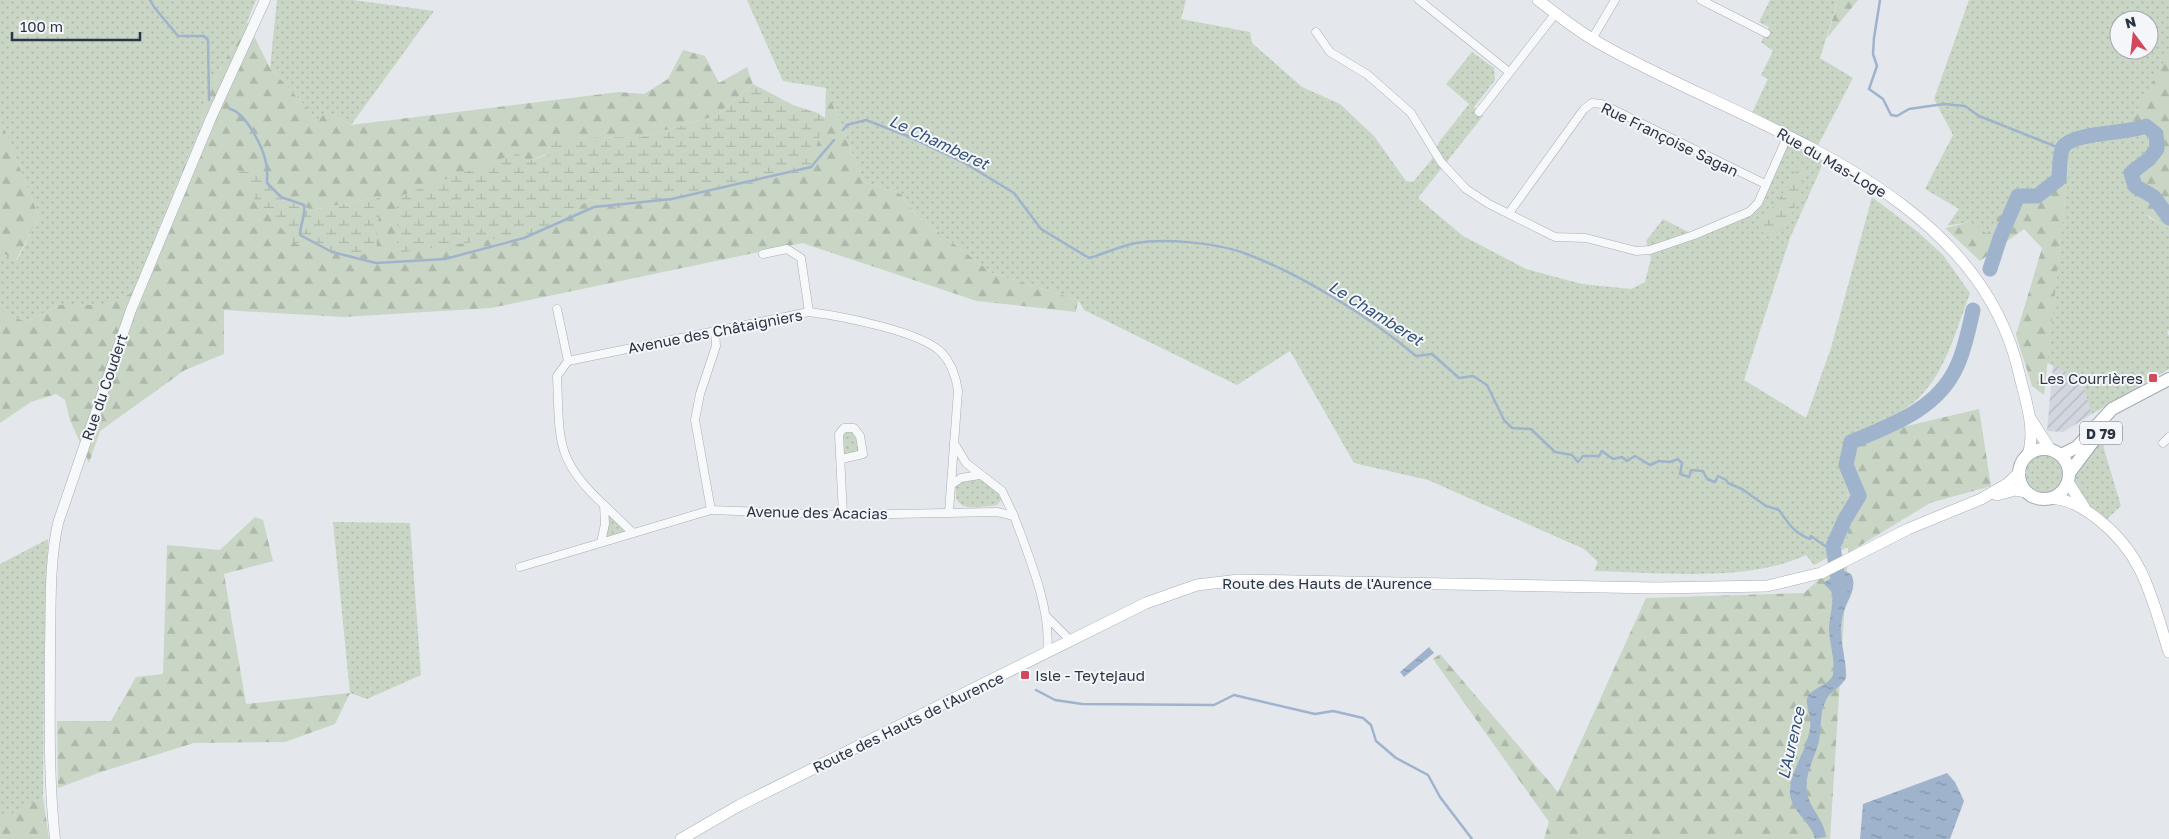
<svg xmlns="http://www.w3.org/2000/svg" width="2169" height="839" font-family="'Golos Text',sans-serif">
  <defs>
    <pattern id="industrial-furrows" width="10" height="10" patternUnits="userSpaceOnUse" patternTransform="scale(1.25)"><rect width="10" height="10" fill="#d2d6de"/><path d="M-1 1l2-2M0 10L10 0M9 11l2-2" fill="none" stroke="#b4b8c0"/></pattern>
    <pattern id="grass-dots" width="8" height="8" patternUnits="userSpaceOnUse" patternTransform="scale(1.25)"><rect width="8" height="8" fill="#c9d6c5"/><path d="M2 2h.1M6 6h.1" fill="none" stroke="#adb8ab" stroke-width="1.8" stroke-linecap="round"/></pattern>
    <pattern id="forest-firs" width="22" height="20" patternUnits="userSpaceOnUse" patternTransform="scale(1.25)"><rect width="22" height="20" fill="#c9d6c5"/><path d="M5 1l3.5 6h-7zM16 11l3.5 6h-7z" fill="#adb8ab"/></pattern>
    <pattern id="wetland-marsh" width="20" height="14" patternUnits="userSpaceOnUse" patternTransform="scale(1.25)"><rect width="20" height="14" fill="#c9d6c5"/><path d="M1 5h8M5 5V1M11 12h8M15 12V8" fill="none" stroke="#adb8ab"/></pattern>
    <pattern id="water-ripples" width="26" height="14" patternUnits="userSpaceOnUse" patternTransform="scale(1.25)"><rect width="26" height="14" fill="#9fb4cc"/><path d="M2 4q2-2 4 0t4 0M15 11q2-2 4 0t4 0" fill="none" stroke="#8293a7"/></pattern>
  </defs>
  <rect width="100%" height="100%" fill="#e4e7ec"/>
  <polygon fill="url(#industrial-furrows)" points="2053,365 2081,379 2092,414 2063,432 2047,431"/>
  <g fill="url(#grass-dots)" fill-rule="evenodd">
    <polygon points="0,0 256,0 247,22 205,95 200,129 170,199 134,292 105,305 60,305 26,322 0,311 0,252 17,260 39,217 0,118"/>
    <polygon points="277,0 353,0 434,11 351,125 326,110 319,121 270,68"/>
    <path d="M747,0H1186L1181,19L1250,32L1252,43L1302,87L1340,104L1374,136L1406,181L1413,182L1432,159L1439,142L1469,104L1446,84L1472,52L1494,68L1495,80L1474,107L1483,116L1418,198L1463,236L1526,269L1582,284L1631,289L1645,282L1651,258L1646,241L1663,219L1694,235L1749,212L1759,203L1788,135L1750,117L1768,79L1761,75L1773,51L1761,42L1769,27L1759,22L1770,0H1838L1820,58L1853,78L1815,151L1824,156L1821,168L1790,238L1744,380L1806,418L1831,348L1872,197L1918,232L1943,255L1970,293C1956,330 1945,376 1914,402C1894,418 1869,429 1847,440L1848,547L1814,565L1806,555C1747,583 1659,572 1594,571L1598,562L1584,549L1428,480L1354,463L1290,351L1237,385L1084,310L1078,300L992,273L916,215L901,194L864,182L826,88L783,81Z"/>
    <path d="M1969,0H2169V148L2149,138L2153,147L2125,173L2149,218L2169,228V330L2167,332L2169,336V369L2092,414L2081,379L2047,363L2069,163L2036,193L2014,194L1987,235L1970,222L1947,226L1959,209L1925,189L1953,135L1934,99ZM2119,20H2149V50H2119Z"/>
    <polygon points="854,428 863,454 842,459 839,434"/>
    <polygon points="2103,430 2104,449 2121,506 2103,523 2084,507 2069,477"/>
    <circle cx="2045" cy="474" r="19"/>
    <path d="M979,478L1000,494L1001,500L997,505C978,507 952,515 956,486L960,482Z"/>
    <polygon points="604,505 632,532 601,542"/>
    <polygon points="333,522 410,523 421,675 367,699 350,693"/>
    <polygon points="48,539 44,662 43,797 0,821 0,564"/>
  </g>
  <g fill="url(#forest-firs)" fill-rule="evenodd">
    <polygon points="1838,0 1858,0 1827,38"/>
    <path d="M247,22L270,68L319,121L326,110L351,125L619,92L644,94L668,79L683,50L705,56L719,83L747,67L753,84L716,116L641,137L554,138L547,154L528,161L517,153L471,171L541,232L590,199L618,208L825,118L826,88L864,182L901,194L916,215L992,273L1078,300L1076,312L977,301L802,243L491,308L343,317L224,310V354L185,370L100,431L89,463L70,420L65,400L56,394L31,402L0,423V311L26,322L60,305H105L134,292L170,199L200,129L205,95ZM272,176L284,200L312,210L380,197L296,244Z"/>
    <path d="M2169,52V228C2139,214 2136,203 2125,173L2153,147L2148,137L2123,123L2137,110Z"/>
    <polygon points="0,118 39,217 16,260 0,252"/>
    <polygon points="2056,163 2069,163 2044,395 2032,386 2016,335 2042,248 2024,229 1980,261 1945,228 1970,222 1987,234 2014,194 2036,193 2055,177"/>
    <polygon points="1979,409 1991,486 1930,503 1848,553 1830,839 1544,839 1549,822 1433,659 1440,654 1558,792 1646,598 1804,593 1848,553 1847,440"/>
    <polygon points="255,517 263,520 273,561 224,574 246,704 350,693 335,724 285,742 194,743 101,772 58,788 57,721 111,721 136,677 163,674 167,545 220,550"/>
    <polygon points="43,797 49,839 0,839 0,820"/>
  </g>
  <g fill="url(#wetland-marsh)">
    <polygon points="753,84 793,105 818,113 825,118 809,171 618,208 590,199 541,232 397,253 397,197 517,153 528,161 547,155 553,138 641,137 716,116"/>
    <path d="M1798,166L1807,170C1799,192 1795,225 1771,236L1762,232L1759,226L1789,185Z"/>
    <polygon points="235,170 272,176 284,200 312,210 380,197 376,253 356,255 296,244 256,201"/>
  </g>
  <g fill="url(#water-ripples)">
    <path d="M1845,571L1851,574C1858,587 1848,599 1844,611C1836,634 1847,656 1846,678C1840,689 1830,691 1826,700C1819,713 1822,727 1819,741C1815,758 1804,774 1807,792C1810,810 1823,817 1826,837L1815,839C1811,821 1788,810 1790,789C1792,768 1807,750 1810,728C1812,717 1804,703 1808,696C1814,687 1831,684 1833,674C1836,663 1829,641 1829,629C1829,618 1835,600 1831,591C1829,589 1825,585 1823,583Z"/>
    <polygon points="1429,647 1434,653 1404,677 1400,672"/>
    <polygon points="1947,773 1955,782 1964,801 1950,839 1860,839 1863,804"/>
  </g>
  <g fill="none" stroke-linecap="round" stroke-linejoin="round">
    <g stroke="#9fb4cc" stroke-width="2.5">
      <polyline points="150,0 154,7 178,36 204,36 208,40 209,100"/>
      <polyline points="1880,0 1874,38 1873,54 1877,66 1869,89 1883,99 1891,115 1897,116 1909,109 1944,104 1965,106 1979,116 2062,149"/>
      <path d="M230,109C246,113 263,147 266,163C268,169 267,176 267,183L281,197L304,205C306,216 300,224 300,235L332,252L376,263L445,259L524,238L594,207L672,199L811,167L834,140"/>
      <path d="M843,130L847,125L866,120L910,137L963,162L1014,193L1041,229L1089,258C1104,254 1120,246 1136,243C1164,238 1217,243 1244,253C1301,274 1370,317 1416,356L1432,354L1459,378L1473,376L1487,385L1504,420L1512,428L1531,429L1555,452L1572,455L1578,462L1583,456H1599L1602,451L1613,459L1622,457L1627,461L1635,456L1650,465L1659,461L1670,462L1678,459L1682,463L1680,474L1689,477L1691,470L1703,471L1707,479L1715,482L1718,476L1726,480L1728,483L1742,489L1766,506L1779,510C1788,523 1795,534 1810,539L1811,536L1825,546H1833"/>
      <polyline points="1036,690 1055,700 1082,704 1214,705 1234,695 1315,714 1333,711 1363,718 1371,725 1376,741 1396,758 1428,775 1440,797 1472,839"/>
    </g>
    <g stroke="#9fb4cc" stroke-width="15">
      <path d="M1990,269L2000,238L2018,196H2037L2059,179C2060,170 2059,154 2063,147C2073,132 2128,134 2146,126L2156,134L2157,149L2149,159L2131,173L2135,186L2154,197L2169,218"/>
      <path d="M1840,594L1833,546L1845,519L1859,496L1846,465L1851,442C1892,425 1938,409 1957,366C1965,349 1969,328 1973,310"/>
    </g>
    <defs>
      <g id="minor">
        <polyline points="1419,0 1509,72"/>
        <polyline points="1701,0 1766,33"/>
        <polyline points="1316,32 1330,52 1368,75 1411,113 1441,162 1466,189 1489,204 1555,237 1586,238 1636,251 1650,250 1694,235 1749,212 1758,203 1788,135"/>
        <polyline points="1592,39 1615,0"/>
        <polyline points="1479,112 1555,14"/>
        <polyline points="1509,213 1584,109 1592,103 1602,104 1765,184"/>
        <polyline points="763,254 787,249 801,258 809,312"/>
        <path d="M557,309L568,361L557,376C560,439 554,459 604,505"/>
        <path d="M568,361L809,312C840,316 921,331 942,353C952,364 956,376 958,391L949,512"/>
        <polyline points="954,443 966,463 1002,491 1014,516"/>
        <polyline points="2163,443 2169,437"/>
        <polyline points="842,459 863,454 860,436 854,428 844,428 839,434 843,515"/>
        <polyline points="951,485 961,478 979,475"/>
        <polyline points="711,510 695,420 700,394 716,346 715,330"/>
        <polyline points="601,542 605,524 604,505 632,532"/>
        <path d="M520,567L711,510L843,515L997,512L1014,516C1029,557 1052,610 1047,653"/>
        <polyline points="1048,618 1071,641"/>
      </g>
      <path id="tertiary" d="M55,839C48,776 50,712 50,649C51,607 49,564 58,523L131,310L211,118L265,0"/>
      <g id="secondary">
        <path d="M1538,0C1560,17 1582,34 1606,47C1753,129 1979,187 2020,377C2026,401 2036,430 2028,455"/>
        <polyline points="2030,418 2050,449"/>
        <polyline points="2068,482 2084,507"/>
        <polyline points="1997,495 2015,490 2027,492"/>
        <path d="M2051,498C2071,500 2084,508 2099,520C2145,556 2152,600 2169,652"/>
        <polyline points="681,839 740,805 1146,603 1197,585 1239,580 1657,588 1767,586 1821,573 1908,529 1981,499 2007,484 2020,472"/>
      </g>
      <g id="primary">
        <circle cx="2044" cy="474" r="25"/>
        <polyline points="2061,455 2077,447 2112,409 2169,379"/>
        <polyline points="2070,472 2094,440"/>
      </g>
    </defs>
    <use href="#minor" stroke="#a9aeb7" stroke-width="9"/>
    <use href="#tertiary" stroke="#a9aeb7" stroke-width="11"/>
    <use href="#secondary" stroke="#a9aeb7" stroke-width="12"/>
    <use href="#primary" stroke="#a3abb8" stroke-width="14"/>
    <use href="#minor" stroke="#f7f8fa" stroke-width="8"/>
    <use href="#tertiary" stroke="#f7f8fa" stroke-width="10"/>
    <use href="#secondary" stroke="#fff" stroke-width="11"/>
    <use href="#primary" stroke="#fff" stroke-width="12"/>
  </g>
  <g fill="#d1495b" stroke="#f4f6f9" stroke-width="2">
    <rect x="2148" y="373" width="10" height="10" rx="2.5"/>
    <rect x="1020" y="670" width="10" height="10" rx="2.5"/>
  </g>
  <g text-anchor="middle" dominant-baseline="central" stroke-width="4" stroke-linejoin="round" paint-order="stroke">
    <rect fill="#f4f6f9" stroke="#676e7b" stroke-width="1" x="2080" y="421.5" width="42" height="23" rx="4"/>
    <g font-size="14" font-weight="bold" fill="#2b3445">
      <text x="2101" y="433">D 79</text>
    </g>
    <g font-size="15" fill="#2b3445" stroke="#f4f6f9">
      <text transform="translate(1670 139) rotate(26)">Rue Françoise Sagan</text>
      <text transform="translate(1832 162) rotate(30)">Rue du Mas-Loge</text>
      <text transform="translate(715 331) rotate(-11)">Avenue des Châtaigniers</text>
      <text transform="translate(104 387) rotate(-71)">Rue du Coudert</text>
      <text transform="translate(817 512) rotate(1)">Avenue des Acacias</text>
      <text x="1327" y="583">Route des Hauts de l'Aurence</text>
      <text transform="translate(908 722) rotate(-26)">Route des Hauts de l'Aurence</text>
    </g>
    <g font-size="15" fill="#2b3445" stroke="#f4f6f9" text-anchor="end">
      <text x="2143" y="378">Les Courrières</text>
      <text x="1035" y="675" text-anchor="start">Isle - Teytejaud</text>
    </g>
    <g font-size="16" font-style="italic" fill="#34527a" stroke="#f4f6f9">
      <text transform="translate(939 142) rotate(25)">Le Chamberet</text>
      <text transform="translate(1376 313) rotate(32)">Le Chamberet</text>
      <text transform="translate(1791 743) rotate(-77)">L'Aurence</text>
    </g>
  </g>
  <g transform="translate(2134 35) rotate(345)"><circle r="24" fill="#f4f6f9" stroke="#a4a8b1"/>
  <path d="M0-4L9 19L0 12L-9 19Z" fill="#d1495b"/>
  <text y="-8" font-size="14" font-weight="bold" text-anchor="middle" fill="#2b3445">N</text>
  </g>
  <path d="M12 32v8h128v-8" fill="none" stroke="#2b3445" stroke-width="2.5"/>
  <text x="20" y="32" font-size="15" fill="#2b3445" stroke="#f4f6f9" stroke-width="4" paint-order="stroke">100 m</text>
</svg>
